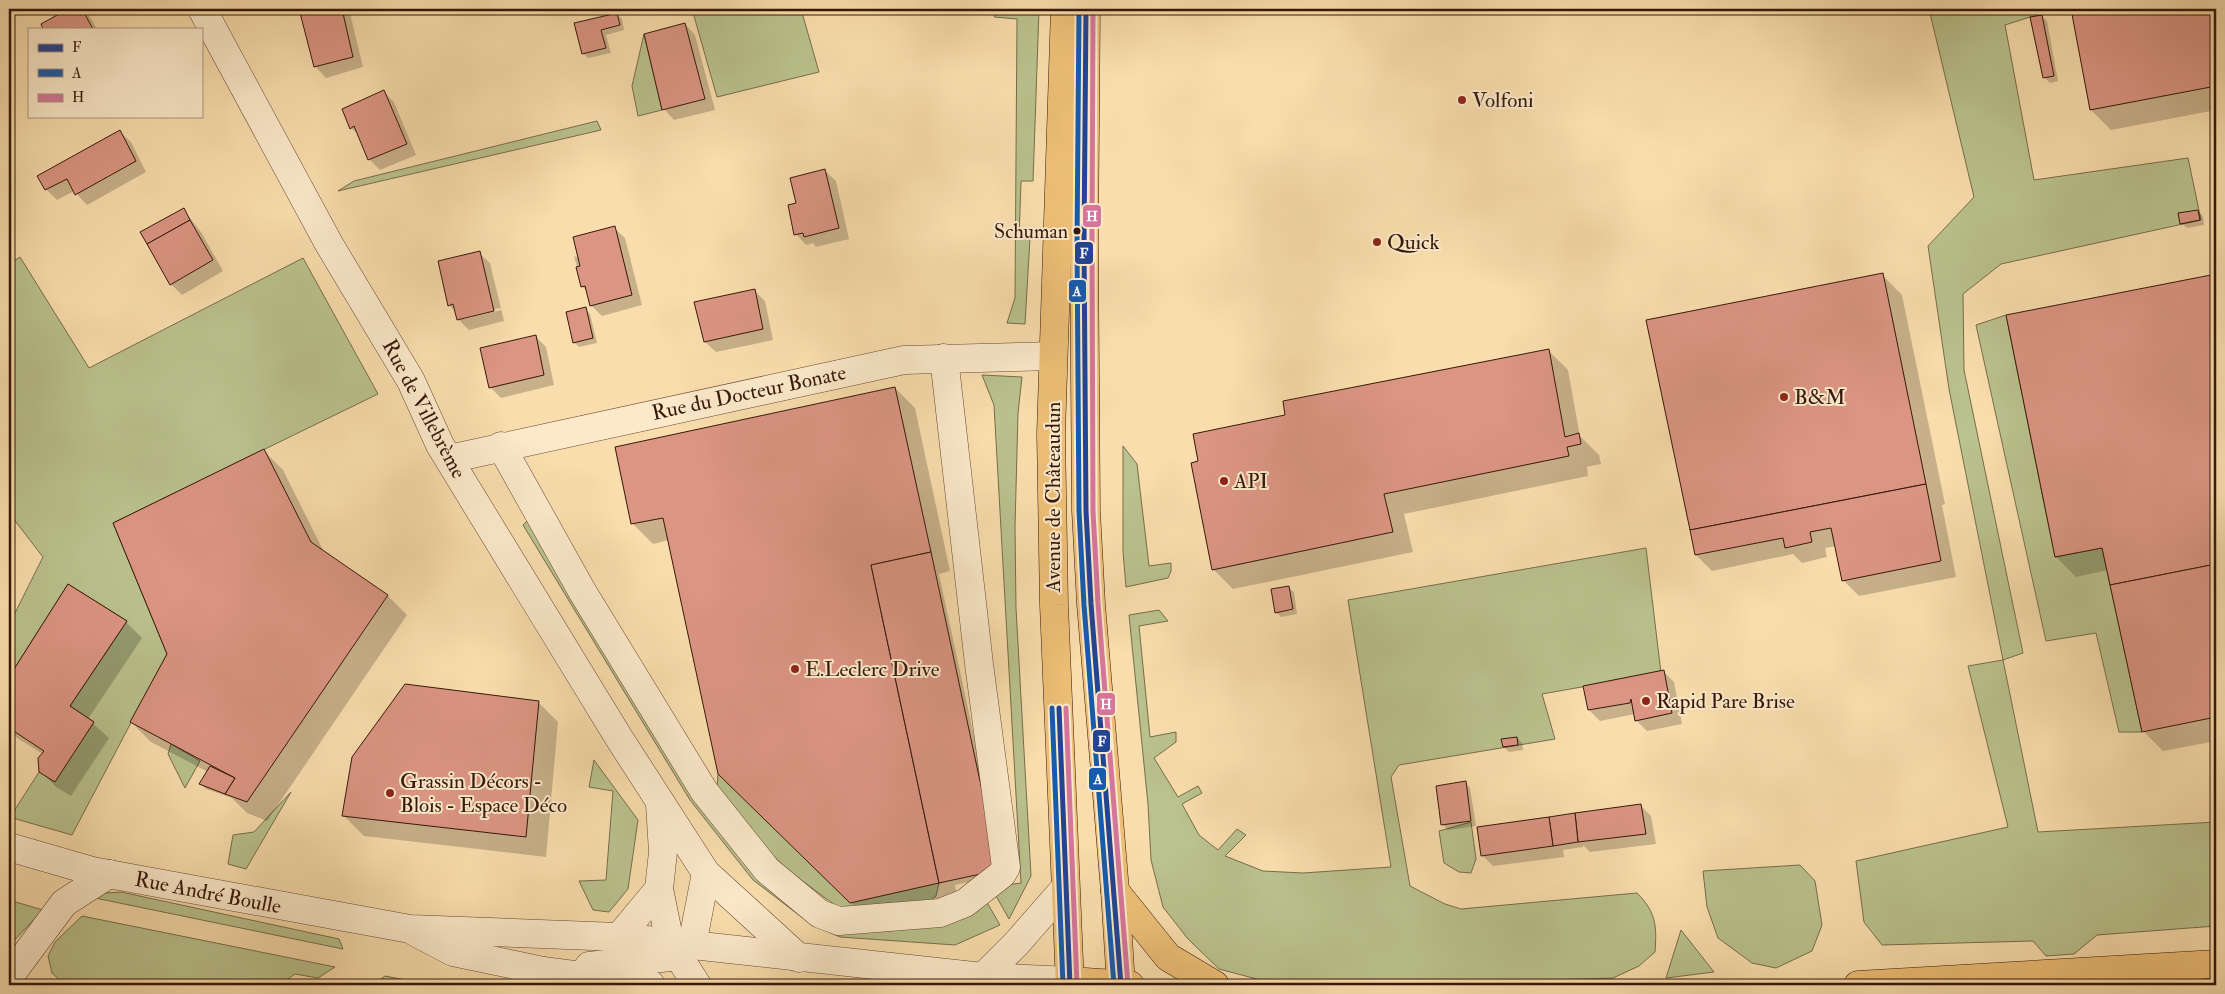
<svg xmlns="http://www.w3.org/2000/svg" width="2225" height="994" font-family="'IM FELL Double Pica',serif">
  <rect width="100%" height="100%" fill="#f9ddad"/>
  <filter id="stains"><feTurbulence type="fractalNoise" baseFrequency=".004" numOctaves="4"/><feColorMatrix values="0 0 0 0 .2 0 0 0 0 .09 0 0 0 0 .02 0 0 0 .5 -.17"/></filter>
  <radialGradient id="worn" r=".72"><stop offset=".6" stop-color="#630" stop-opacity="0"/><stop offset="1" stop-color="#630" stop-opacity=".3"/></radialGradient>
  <g fill="#bac28d" stroke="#786c4c">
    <polygon points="692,9 801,9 819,72 717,97"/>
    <polygon points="999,9 1039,9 1033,181 1021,181 1019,239 1030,238 1025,324 1007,323 1015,298 1017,19 994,17"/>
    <polygon points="1929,9 2073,9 2030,17 2005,25 2034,180 2188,158 2201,220 2001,264 1963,294 1964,370 2023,653 2003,660 2038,832 2216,822 2216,926 2097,935 2074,954 2046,956 2033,941 1882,945 1864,922 1856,861 2008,827 1968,666 2003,660 1949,389 1928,246 1974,197"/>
    <polygon points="644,34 662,110 638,116 632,86"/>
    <polygon points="597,121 601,130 338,191 354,181"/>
    <polygon points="20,257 89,368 303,258 378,394 113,523 167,654 72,835 9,817 9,811 14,811 39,772 55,781 94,722 70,706 127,621 68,584 9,677 9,625 43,557 9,513 9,264"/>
    <polygon points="2006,315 2055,557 2102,548 2142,732 2119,732 2096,633 2046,641 1976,325"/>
    <polygon points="982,375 1022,377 1018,413 1015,527 1016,608 1031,876 1009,919 991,887 1021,883 994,405"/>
    <polygon points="1123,446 1137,464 1149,566 1171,563 1171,571 1168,578 1126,587 1123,552"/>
    <polygon points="529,519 627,689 818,922 985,899 1000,925 955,945 840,937 812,925 753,880 690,800 523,525"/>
    <path d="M1646,548L1661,673L1542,694L1555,739L1399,765L1391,777L1410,886L1445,904L1461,909L1637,893C1656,912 1657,926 1655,952L1639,966L1613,978L1407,985H1290L1268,982L1219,969L1188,939L1163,907L1151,860L1148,804L1129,615L1159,610L1168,621L1139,626L1150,737L1176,732V742L1154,758L1178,797L1198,786L1202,793L1182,804L1199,835L1218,850L1237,829L1246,835L1225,856L1263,871L1303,873L1391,867L1348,600Z"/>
    <polygon points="171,744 200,761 185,788 168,754"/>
    <polygon points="594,760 638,820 628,889 609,912 593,910 579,881 606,880 613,791 589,787"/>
    <polygon points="718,774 939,883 936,896 929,902 839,908 785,868 747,827 717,789"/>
    <polygon points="291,792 246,869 228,864 233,835 254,832"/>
    <polygon points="1471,822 1476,859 1471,873 1459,872 1444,863 1439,831"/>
    <polygon points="1800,865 1815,881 1822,925 1812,951 1776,968 1752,963 1718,938 1707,907 1703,871"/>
    <polygon points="121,892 339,939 343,949 95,898 106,893"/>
    <polygon points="9,900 43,910 9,946"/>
    <polygon points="82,916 335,967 318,978 295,974 279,985 138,985 122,981 117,985 65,985 52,973 48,956 55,942"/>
    <polygon points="1681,930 1714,972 1666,978"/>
    <polygon points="385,976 433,985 373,985"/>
  </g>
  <g fill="#0003" fill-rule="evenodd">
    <polygon points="70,9 83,9 89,15 97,29 45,29 42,24"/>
    <polygon points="301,9 349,9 363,67 326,78 316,67"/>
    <polygon points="880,9 893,9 882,11"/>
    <polygon points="2080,9 2216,9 2216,110 2111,130 2091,110 2072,10"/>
    <polygon points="617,14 622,19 624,30 606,35 611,53 588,58 583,53 575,24"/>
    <polygon points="2042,16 2047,21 2058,81 2050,83 2045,78"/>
    <polygon points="685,24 695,35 715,110 674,120 664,109"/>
    <polygon points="384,92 394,102 416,155 380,170 369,159 359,135 351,128"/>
    <polygon points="120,132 131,142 146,172 87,205 74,191 57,200 46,189 39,177"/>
    <polygon points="825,171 836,181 849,239 816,247 813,243 806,245 796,234 798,204"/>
    <polygon points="183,209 201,232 223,271 182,295 171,284"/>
    <polygon points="2197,211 2203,216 2204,225 2187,228 2181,223"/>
    <polygon points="614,228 625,238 642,305 602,316 591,305 588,292 582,286 574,256 579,258"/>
    <path d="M479,253L490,263L504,321L469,330L458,319L456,312L449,305ZM500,308L501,310L464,319V317Z"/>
    <polygon points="1882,275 1902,295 1945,504 1942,505 1956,577 1859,596 1843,580 1836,546 1825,548 1827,557 1802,563 1793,554 1712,571 1696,555 1648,321"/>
    <polygon points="2216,275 2216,741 2163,751 2143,731 2108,570 2076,577 2056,557 2008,316"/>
    <polygon points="754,290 765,301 773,340 716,352 705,342"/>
    <polygon points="585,309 590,314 597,343 579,347 574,342"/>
    <polygon points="535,336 546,347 554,385 501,398 490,387"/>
    <polygon points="1548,350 1568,370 1580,436 1599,455 1601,464 1587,467 1588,476 1404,514 1413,552 1233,589 1213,569 1200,462 1287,416"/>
    <polygon points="895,388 915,408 950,571 939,574 1004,875 955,885 959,903 871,922 740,794 669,540 653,544 633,524 616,448"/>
    <polygon points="263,450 283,470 325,554 387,595 407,615 267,821 247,813 232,798 206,789 201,784 208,772 151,742 131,722 169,654"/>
    <polygon points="69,585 126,622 142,638 88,719 109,738 71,796 56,787 40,771 43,754 9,733 9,680"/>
    <polygon points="1288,587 1294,592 1297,614 1281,617 1276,612"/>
    <polygon points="1664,672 1674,682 1682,724 1647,731 1636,720 1635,714 1600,721 1589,710"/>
    <polygon points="538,702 558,722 546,857 364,836 344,816"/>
    <polygon points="1517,738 1522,743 1523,750 1509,752 1504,747"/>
    <polygon points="1465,782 1470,788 1476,826 1448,830 1443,825"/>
    <polygon points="1640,805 1651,816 1656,844 1590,852 1583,845 1583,847 1563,850 1564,857 1493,866 1482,855"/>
    <polygon points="122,983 133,985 119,985"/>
  </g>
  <g fill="#db9583" stroke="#36170a">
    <polygon points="68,9 82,9 93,29 43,29 41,24"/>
    <polygon points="299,9 342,9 353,57 314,67"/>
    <polygon points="2071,9 2216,9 2216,86 2090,110"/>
    <polygon points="617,13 620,25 601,30 606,48 582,54 574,23"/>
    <polygon points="2042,15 2054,76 2043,78 2030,17"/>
    <polygon points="685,23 705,99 662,110 644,34"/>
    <polygon points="384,90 407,144 368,160 354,126 350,129 342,109"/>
    <polygon points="120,130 136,161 75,195 67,179 45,190 37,176"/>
    <polygon points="825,169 839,228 804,237 803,233 794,235 788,205 796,203 790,178"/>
    <polygon points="184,208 190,220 147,244 140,232"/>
    <polygon points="2198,210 2200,220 2180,224 2178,213"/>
    <polygon points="190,220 213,260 170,285 147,244"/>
    <polygon points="615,226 632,295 590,306 585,286 581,287 576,267 580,266 573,237"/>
    <polygon points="480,251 494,311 457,320 453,304 448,306 438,261"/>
    <polygon points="1883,273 1926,484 1690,530 1646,320"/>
    <polygon points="2216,274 2216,564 2110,585 2102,548 2055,557 2006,315"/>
    <polygon points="755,289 763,329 704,342 694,302"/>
    <polygon points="586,307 593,338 573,343 566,312"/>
    <polygon points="536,335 544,375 489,388 480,348"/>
    <polygon points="1549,349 1565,437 1579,433 1581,444 1567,447 1569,456 1384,494 1393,532 1212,570 1191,463 1198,461 1193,434 1285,415 1283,401"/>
    <polygon points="895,387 931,552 871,565 939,883 850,903 718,774 663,518 631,524 615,447"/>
    <polygon points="264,449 311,542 388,595 247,802 225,794 235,778 130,722 167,654 113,523"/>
    <polygon points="1926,484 1941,561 1842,581 1831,528 1810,532 1812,542 1785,548 1783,538 1695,555 1690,530"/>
    <polygon points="931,552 999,870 939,883 871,565"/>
    <polygon points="2216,564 2216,717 2142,732 2110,585"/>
    <polygon points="68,584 127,621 70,706 94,722 55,782 39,772 38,758 44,751 9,728 9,677"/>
    <polygon points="1289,586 1293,609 1275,613 1271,589"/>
    <polygon points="1664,670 1672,713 1635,721 1631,699 1630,703 1588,710 1583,686"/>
    <polygon points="405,684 539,701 526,837 342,816 352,757"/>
    <polygon points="1517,737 1518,745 1503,747 1501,739"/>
    <polygon points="210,766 235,778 225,794 199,784"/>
    <polygon points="1466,781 1471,821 1441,825 1436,786"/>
    <polygon points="1641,804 1646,834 1578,842 1575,813"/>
    <polygon points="1575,813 1578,842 1553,846 1549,817"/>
    <polygon points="1549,817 1553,846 1481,856 1477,827"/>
  </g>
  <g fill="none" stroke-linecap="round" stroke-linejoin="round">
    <defs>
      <g id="minor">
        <polyline points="202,9 329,244 411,381 440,445 619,738 706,873 799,958"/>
        <polyline points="501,446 582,591 704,791 767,870 820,914 839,921 940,913 965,903 1002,874 1006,867 979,664 944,358"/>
        <polyline points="449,459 904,360 1053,356"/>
        <polyline points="9,847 92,871 410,929 619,937 983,977 1070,981"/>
        <polyline points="659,889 670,943 697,985"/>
        <polyline points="415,932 453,952 543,971 651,985"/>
        <polyline points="619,937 659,889 663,852 660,804"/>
        <polyline points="692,945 706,873"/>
        <polyline points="589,966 679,956 684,952"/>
        <polyline points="9,977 64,903 109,874"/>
        <polyline points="983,977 1016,944 1065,888"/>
      </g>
      <g id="major">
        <polyline points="1065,9 1051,434 1054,605 1070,985"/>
        <polyline points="1086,9 1084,243 1086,511 1091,604 1115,891 1121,985"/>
        <polyline points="1115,891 1168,957 1215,985"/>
        <polyline points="1070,981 1130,985"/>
        <polyline points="1858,985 2216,964"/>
      </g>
    </defs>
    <use href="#minor" stroke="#674833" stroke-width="29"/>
    <use href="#major" stroke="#36170a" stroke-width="29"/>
    <use href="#minor" stroke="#fbe9ca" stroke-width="28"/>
    <use href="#major" stroke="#ecbe76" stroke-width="28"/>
    <defs>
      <g id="bus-1">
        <polyline points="1086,9 1084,243 1086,511 1091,604 1121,985"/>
        <polyline points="1059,708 1070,985"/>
      </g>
      <g id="bus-2">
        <polyline points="1079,9 1077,243 1079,511 1084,605 1114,985"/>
        <polyline points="1052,708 1063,985"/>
      </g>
      <g id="bus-3">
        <polyline points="1093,9 1092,243 1093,511 1098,603 1128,985"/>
        <polyline points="1066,708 1077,985"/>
      </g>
    </defs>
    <use href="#bus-1" stroke="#fbe9ca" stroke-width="9"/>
    <use href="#bus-2" stroke="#fbe9ca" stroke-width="9"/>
    <use href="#bus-3" stroke="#fbe9ca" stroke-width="9"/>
    <use href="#bus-1" stroke="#234393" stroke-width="5"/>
    <use href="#bus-2" stroke="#175bab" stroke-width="5"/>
    <use href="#bus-3" stroke="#d47699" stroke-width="5"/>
  </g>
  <g fill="#8f2418" stroke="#fbe9ca" stroke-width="2">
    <circle cx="1462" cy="100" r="5"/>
    <circle cx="1377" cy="242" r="5"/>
    <circle cx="1784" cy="397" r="5"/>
    <circle cx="1224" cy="481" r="5"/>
    <circle cx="795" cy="669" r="5"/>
    <circle cx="1646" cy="701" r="5"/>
    <circle cx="390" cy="793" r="5"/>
  </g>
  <circle fill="#36170a" stroke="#fbe9ca" stroke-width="2" cx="1077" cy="231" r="4.5"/>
  <g text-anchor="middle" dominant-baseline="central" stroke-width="4" stroke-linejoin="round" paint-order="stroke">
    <g font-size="20" fill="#36170a" stroke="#fbe9ca" text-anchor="end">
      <text x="1068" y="231">Schuman</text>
    </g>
    <g font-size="21" fill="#36170a" stroke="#fbe9ca" text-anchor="start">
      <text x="1472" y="100">Volfoni</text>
      <text x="1387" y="242">Quick</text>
      <text x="1794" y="397">B&amp;M</text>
      <text x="1234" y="481">API</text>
      <text x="805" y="669">E.Leclerc Drive</text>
      <text x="1656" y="701">Rapid Pare Brise</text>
      <text x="400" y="781">Grassin Décors -<tspan x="400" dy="24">Blois - Espace Déco</tspan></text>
    </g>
    <g font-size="21" fill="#36170a" stroke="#fbe9ca">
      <text transform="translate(749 393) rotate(-12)">Rue du Docteur Bonate</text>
      <text transform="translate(424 409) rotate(62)">Rue de Villebrème</text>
      <text transform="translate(1053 497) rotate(-90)">Avenue de Châteaudun</text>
      <text transform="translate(208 893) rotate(11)">Rue André Boulle</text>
    </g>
  </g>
  <g stroke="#fbe9ca" stroke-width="2">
    <rect x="1082" y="204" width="20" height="24" rx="5" fill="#d47699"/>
    <rect x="1074" y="241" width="20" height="24" rx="5" fill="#234393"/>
    <rect x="1068" y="279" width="19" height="24" rx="5" fill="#175bab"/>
    <rect x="1096" y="692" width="20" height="24" rx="5" fill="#d47699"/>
    <rect x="1092" y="729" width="19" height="24" rx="5" fill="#234393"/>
    <rect x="1088" y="767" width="19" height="24" rx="5" fill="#175bab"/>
  </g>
  <g font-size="14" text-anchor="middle" font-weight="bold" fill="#fff">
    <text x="1092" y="221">H</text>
    <text x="1084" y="258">F</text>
    <text x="1077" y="296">A</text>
    <text x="1106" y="709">H</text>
    <text x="1102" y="746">F</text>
    <text x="1098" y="784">A</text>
  </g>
  <rect width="2225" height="994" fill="none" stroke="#f9ddad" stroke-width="30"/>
  <rect x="10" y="10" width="2205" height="974" fill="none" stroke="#36170a" stroke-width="2.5"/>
  <rect x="15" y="15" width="2195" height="964" fill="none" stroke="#36170a"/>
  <rect x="28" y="28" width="175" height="90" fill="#fbe9ca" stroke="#ac957d"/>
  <rect x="38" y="44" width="25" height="8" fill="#234393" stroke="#ac957d"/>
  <text x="72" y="52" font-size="15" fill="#36170a">F</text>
  <rect x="38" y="69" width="25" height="8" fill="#175bab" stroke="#ac957d"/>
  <text x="72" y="78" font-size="15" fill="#36170a">A</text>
  <rect x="38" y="94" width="25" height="8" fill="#d47699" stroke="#ac957d"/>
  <text x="72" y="102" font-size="15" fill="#36170a">H</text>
  <rect width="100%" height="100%" filter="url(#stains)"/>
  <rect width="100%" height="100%" fill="url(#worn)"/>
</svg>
